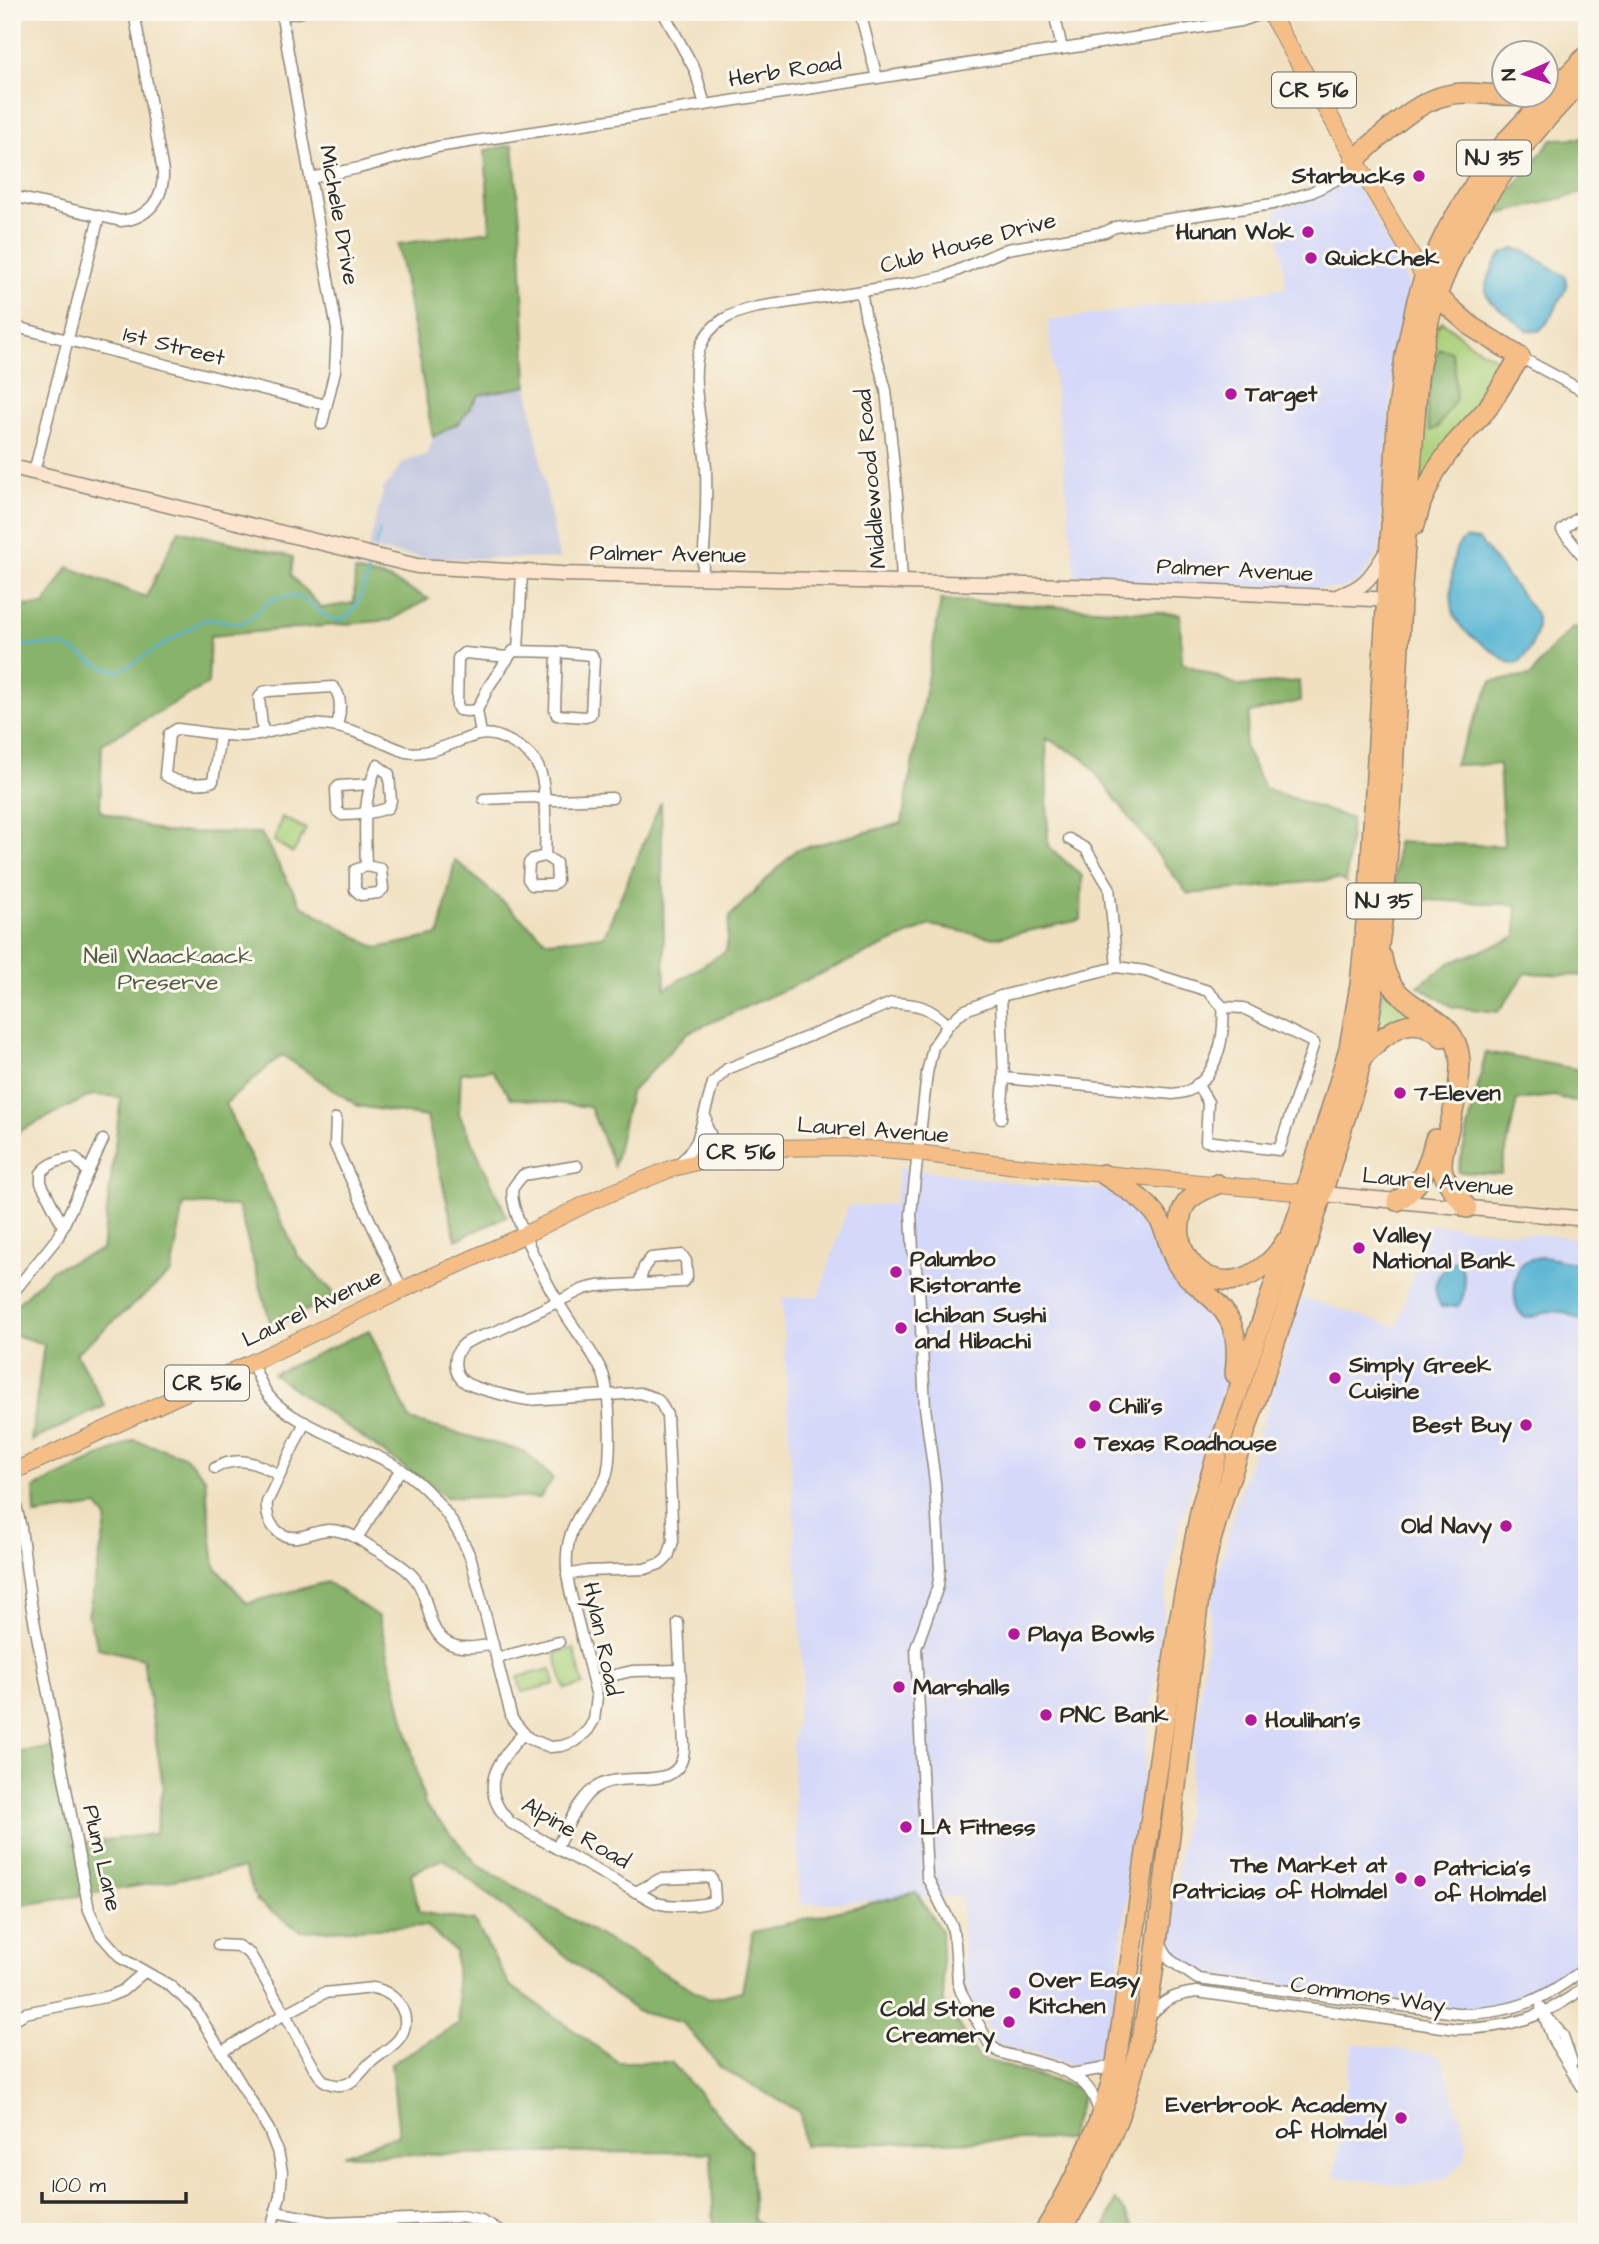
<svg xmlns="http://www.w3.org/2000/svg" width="1599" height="2244" font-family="'Architects Daughter',sans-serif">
  <rect width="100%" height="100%" fill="#fbf7ec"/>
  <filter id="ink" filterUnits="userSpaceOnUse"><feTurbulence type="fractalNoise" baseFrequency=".0143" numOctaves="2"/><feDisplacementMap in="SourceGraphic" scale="14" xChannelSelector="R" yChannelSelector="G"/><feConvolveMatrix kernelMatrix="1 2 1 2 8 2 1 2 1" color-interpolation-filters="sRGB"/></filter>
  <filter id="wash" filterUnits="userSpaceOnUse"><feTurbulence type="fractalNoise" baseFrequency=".00686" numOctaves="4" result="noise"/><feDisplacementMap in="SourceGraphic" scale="28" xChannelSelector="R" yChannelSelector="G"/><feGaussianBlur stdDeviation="1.57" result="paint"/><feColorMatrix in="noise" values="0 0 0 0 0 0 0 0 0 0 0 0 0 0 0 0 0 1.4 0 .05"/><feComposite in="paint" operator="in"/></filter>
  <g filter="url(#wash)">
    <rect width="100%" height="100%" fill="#f0e0c0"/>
    <g fill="#d4d8f9">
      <polygon points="1348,180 1355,181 1401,266 1410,292 1391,392 1380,551 1358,583 1339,589 1076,579 1048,321 1286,288 1275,209 1311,199"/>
      <polygon points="899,1167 1017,1183 1106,1190 1121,1194 1135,1202 1225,1323 1232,1364 1180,1522 1168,1576 1114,2003 1105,2054 1096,2065 1084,2068 996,2044 965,1986 961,1896 800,1904 792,1745 803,1679 782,1298 819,1296 848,1206 895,1204"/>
      <polygon points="1428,1224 1587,1239 1587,1961 1547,1990 1516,2003 1484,2009 1451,2009 1199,1973 1184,1965 1177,1957 1172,1950 1169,1938 1213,1594 1234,1511 1287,1346 1301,1297 1397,1327"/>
      <polygon points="1353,2043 1433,2054 1442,2058 1468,2142 1464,2160 1450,2175 1439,2181 1418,2185 1392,2184 1334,2176"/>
    </g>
    <polygon fill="#bdc3de" points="527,386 559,559 427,558 368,549 384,488 404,462 428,454 433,437 460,422 479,395"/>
    <g fill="#abd17b" stroke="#6b7e53" stroke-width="2">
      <polygon points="1442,321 1470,344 1502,362 1503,366 1494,384 1422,482 1419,480 1426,376 1437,324 1440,325"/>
      <polygon points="282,817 306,829 293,853 274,841"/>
      <polygon points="1383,982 1428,1019 1377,1031"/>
      <polygon points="574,1648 583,1685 565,1689 555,1653"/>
      <polygon points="551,1669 555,1684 522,1692 518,1677"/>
    </g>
    <g fill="#88b36b" stroke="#5a6f4b" stroke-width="2">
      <polygon points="1587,138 1587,192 1491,216 1552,139"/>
      <polygon points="513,145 520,221 527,386 479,395 460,422 433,437 398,244 490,231 485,150"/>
      <path d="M1440,349L1451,351L1454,364L1456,399L1438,427L1431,431C1423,418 1431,361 1440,349Z"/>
      <polygon points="179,530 293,557 291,576 322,608 354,603 355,571 389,579 429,599 391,620 210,636 208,684 102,744 100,811 163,832 261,833 301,905 377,948 439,935 455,860 547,941 604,936 661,802 665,989 726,951 730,916 796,850 902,823 941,600 1180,614 1182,663 1240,686 1299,681 1300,701 1250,713 1244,746 1264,788 1351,819 1346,882 1338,879 1188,894 1084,758 1046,738 1048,846 1082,876 1081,920 994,938 930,925 687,1033 630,1093 614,1166 590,1107 511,1098 492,1070 461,1073 459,1114 507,1216 456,1240 427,1117 358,1106 282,1055 225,1104 298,1256 337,1296 269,1328 270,1321 238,1206 184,1204 171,1273 76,1353 105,1406 31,1441 44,1344 12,1334 12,1309 53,1269 102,1250 121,1097 92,1095 12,1135 12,606 44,605 68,567 146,597"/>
      <polygon points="1587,627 1587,976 1526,973 1498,1012 1453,1007 1418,986 1450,963 1516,937 1517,905 1394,898 1397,842 1504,846 1499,764 1454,765 1492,681 1531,676 1549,651 1573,628"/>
      <polygon points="1486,1052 1587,1071 1587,1104 1554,1096 1517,1100 1501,1174 1458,1172"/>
      <polygon points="369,1330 410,1420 525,1452 553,1479 540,1498 446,1497 273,1374"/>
      <polygon points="134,1440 185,1456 205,1478 215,1566 247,1603 327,1582 379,1617 425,1805 478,1865 709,1999 742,1991 753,1932 916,1892 941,1931 944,2002 979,2058 1085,2090 1068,2139 804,2145 800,2112 721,2068 683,2023 636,2011 443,1859 411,1873 419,1912 474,1921 510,1985 618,2062 671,2062 750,2150 754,2219 770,2230 781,2232 714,2232 711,2153 651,2152 343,2155 399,2134 391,2064 459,2023 455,1951 426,1926 301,1931 257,1901 244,1868 12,1907 12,1753 56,1747 73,1844 155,1834 163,1786 143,1659 98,1648 88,1616 107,1519 98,1506 35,1515 34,1488"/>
      <polygon points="1116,2200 1138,2232 1104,2232"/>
    </g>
    <g fill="#56b5d4" stroke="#407080" stroke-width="2">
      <polygon points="1514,249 1525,251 1565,276 1567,287 1547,323 1539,331 1527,330 1490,301 1486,293 1486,284 1496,261 1503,253"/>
      <path d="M1466,538L1479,540L1536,614C1540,631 1531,655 1516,664L1508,662C1462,628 1445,631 1453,567C1454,555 1455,545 1466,538Z"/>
      <path d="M1541,1257C1557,1258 1570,1265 1587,1263V1323C1575,1317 1564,1311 1551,1311C1543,1312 1531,1320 1524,1316C1511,1309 1513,1275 1521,1265C1526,1260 1534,1258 1541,1257Z"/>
      <path d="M1458,1260C1465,1273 1468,1294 1458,1306L1441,1307C1434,1292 1432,1282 1444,1270C1449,1264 1451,1262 1458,1260Z"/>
    </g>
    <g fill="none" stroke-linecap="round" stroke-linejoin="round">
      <g stroke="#56b5d4" stroke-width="2.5">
        <polyline points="375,548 380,530"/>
        <path d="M12,648C24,645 58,643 69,648C88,658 98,668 120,671L202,621C207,620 213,619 218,620C226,621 237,625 245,622C257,616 265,599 281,597C305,593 308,604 324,615C354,636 365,583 370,565"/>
      </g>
    </g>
  </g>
  <g filter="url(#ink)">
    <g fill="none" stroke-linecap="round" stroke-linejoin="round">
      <defs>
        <g id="street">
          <polyline points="281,12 337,330 335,371 322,424"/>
          <polyline points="663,12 695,70 705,105"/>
          <polyline points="860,12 877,78"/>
          <polyline points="1054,12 1062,49"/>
          <polyline points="282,15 302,12"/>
          <polyline points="311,178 359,168 437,147 1241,21 1267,12"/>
          <path d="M12,196L121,221C148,218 164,199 163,172L134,12"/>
          <polyline points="861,292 866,319 886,390 898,505 902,582"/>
          <polyline points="12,326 326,405"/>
          <polyline points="1520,357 1587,393"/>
          <polyline points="34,472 99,217"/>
          <polyline points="1587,511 1562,530 1587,561"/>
          <path d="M702,577C705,542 707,505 706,470C705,436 688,377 700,348C709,322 733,312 758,307L914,283L945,276L1007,249L1105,232L1115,227L1273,204L1312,192L1359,168"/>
          <polyline points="518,651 522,572"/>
          <polygon points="557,652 592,655 594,660 591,714 586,717 557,715 555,710"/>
          <polyline points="477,710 467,711 459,710 457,706 458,658 464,653 508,657"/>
          <path d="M263,734L259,698L263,692L268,691L333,687C343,696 340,715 337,726"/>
          <polyline points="481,734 477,710 489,686 513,651 557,652"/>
          <path d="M220,735L213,781C202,786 174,783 165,775L169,734L177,729C199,731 221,736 242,736C270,735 295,722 323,725C352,727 379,742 406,752C433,756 453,741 478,735C488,733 500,736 509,741C544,758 544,778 545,813C545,827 546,841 545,856"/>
          <polyline points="484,799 533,797 555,800 612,798"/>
          <polyline points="1069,839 1086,849 1109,887 1117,967"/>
          <polygon points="545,856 556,863 557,881 552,885 532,885 528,879 529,863 533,859"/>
          <path d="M366,866C365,826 362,803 377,765L389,774L391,801L388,808C374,813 357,815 342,815L337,811L336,789L339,786L370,784"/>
          <polygon points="366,866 381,869 383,889 378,893 361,895 355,890 355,870"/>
          <path d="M1004,1078L1173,1094C1178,1093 1185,1093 1190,1090C1218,1075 1225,1036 1223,1007L1208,991L1145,971L1117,967L1001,996L963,1011L948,1025L933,1047L927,1073L911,1214L913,1250L919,1287L925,1407L935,1482L940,1568L938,1586L916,1648L927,1877L952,1926L955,1943L958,1983L961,1992L990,2045L999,2052C1023,2060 1067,2066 1084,2084C1093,2092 1096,2103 1100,2114"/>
          <polyline points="1197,1084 1208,1102 1206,1141 1279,1150 1314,1043 1243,1008 1223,1007"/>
          <polyline points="706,1118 706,1125 720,1156"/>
          <polyline points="1001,1118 1004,1078 1001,996"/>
          <polyline points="336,1119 335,1145 402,1290"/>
          <path d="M678,1164L687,1156L697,1141L713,1083L727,1069L892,1003C918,1004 929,1006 948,1025"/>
          <path d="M63,1226L41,1183V1173C49,1163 63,1158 75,1158L88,1172"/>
          <polygon points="682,1255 686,1261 687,1277 683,1282 639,1284 644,1267 651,1258"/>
          <polyline points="12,1294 58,1237 103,1140"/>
          <path d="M252,1363C257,1374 261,1386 269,1396C293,1426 364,1446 399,1468C433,1490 456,1522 471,1559L512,1719L528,1738L550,1747L562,1746L576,1741L588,1730L594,1720L597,1697L570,1591C564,1562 565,1535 583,1510C590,1500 600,1491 605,1479C613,1462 610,1392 603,1374C594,1353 578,1334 566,1315C553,1295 506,1209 513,1188C515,1184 520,1179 523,1175L577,1166"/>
          <path d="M305,1422L267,1502C265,1521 277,1539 297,1537C308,1536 318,1530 329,1530C344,1530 356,1537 368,1545C384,1555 405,1565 416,1580C425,1592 426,1606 431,1620C441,1651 466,1650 493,1644"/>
          <path d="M215,1468C239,1455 257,1463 279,1475"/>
          <polyline points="12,1487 21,1528 31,1604 89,1910 100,1934 121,1958 169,1985 194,2007 269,2130 279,2156 282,2172 280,2196 270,2232"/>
          <polyline points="357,1538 401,1469"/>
          <path d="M567,1575L587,1571L645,1569L662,1563L668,1557L673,1541L667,1415L660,1402L655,1398L640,1393L528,1400C515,1398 476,1389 466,1383C453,1375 452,1356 462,1346C470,1338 486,1335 497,1331C526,1317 555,1303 584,1289L597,1286L639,1284"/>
          <polyline points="497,1658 559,1642"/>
          <polyline points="593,1680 632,1671 680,1670"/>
          <path d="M523,1734C496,1763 477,1789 511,1823L636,1892"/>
          <path d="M557,1847C568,1827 578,1796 600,1785C629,1770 683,1795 684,1747L678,1623"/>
          <path d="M711,1877L714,1884L715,1900C704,1907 670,1907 657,1903C650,1900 643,1895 636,1892L660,1879Z"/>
          <path d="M1159,1941L1170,1960L1198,1979L1464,2014C1518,2012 1545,1999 1587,1967"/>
          <polyline points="218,1945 238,1946 250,1954 285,2014 221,2052"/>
          <path d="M373,1988C397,1992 416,2018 398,2040C390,2049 377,2056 368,2065C362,2071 357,2079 349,2083C340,2087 330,2085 323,2080C315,2074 292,2026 285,2014L324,1993Z"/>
          <polyline points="1541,2007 1553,2040 1583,2088"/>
          <path d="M1149,2017C1165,1999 1173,1995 1197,1992L1456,2029C1506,2029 1548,2017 1587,1985"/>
          <polyline points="1548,2018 1563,2036 1572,2062"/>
          <polyline points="12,2021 25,2013 110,1996 122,1991 144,1972"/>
          <polyline points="1071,2074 1101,2069 1116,2063"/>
          <polyline points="276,2212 328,2222 462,2217 481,2221 503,2232"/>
        </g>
        <g id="secondary">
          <polyline points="12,467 417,566 561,574 1108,587 1395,600"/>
          <path d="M1341,595C1368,586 1373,573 1388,550"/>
          <polyline points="1313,1193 1587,1219"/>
        </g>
        <g id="primary">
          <polyline points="1269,12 1429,285"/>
          <polyline points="12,1472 268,1355 402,1290 524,1235 594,1200 673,1168 720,1156 767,1148 844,1147 918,1153 1009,1165 1305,1193"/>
        </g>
        <g id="highway">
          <path d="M1354,160C1386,133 1419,94 1463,93C1486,93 1510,98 1533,94"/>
          <polyline points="1415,525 1421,503 1435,472 1453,446 1487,409 1520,357 1472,327 1437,296"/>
          <path d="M1382,957C1390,1015 1447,1006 1458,1049C1465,1074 1452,1114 1446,1140C1444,1150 1440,1161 1443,1172C1447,1185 1459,1197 1467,1208"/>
          <path d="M1363,1056C1386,1034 1411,1008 1442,1037"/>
          <path d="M1103,1174C1125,1189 1152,1201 1163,1227C1169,1240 1170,1255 1179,1267C1186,1277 1197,1285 1206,1293C1236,1318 1239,1337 1235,1374"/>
          <path d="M1217,1184C1208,1189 1197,1192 1189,1200C1182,1207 1181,1215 1180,1224C1176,1256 1202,1285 1235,1280C1255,1277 1275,1259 1285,1242"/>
          <path d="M1397,1201C1422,1186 1428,1167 1435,1139"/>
          <path d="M1044,2232C1077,2179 1102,2124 1116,2063L1178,1626L1201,1507L1222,1438L1301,1206L1335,1096L1349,1048L1360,985L1369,892L1398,409L1405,356L1417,300L1424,278L1447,230L1476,182L1507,140L1587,55"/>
          <path d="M1060,2232C1083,2196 1103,2159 1118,2118C1150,2034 1157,1941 1168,1851C1178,1767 1189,1682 1199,1597L1209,1547L1224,1496L1297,1276L1357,1079L1369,1022L1383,914L1392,796L1401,600L1418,378C1422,350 1427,321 1437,295C1468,211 1523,139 1587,76"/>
        </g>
      </defs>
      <use href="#street" stroke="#8e8676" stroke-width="13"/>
      <use href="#secondary" stroke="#8e8676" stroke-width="17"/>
      <use href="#primary" stroke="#8e8676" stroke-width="18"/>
      <use href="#highway" stroke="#8e8676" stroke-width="22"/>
      <use href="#street" stroke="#fff" stroke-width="10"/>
      <use href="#secondary" stroke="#fbe5cf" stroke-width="14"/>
      <use href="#primary" stroke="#f6be87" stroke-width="16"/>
      <use href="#highway" stroke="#f6be87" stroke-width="19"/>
    </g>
  </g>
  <g fill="#b5179e" stroke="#fbf7ec" stroke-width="2.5">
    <circle cx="1419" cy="176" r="7"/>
    <circle cx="1308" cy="232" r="7"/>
    <circle cx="1311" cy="258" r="7"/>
    <circle cx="1231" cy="394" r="7"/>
    <circle cx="1400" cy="1093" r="7"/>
    <circle cx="1359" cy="1248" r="7"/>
    <circle cx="896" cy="1272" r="7"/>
    <circle cx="901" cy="1328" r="7"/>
    <circle cx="1335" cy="1378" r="7"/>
    <circle cx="1095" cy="1406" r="7"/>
    <circle cx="1526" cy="1425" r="7"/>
    <circle cx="1080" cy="1443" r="7"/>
    <circle cx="1506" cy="1526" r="7"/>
    <circle cx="1014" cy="1634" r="7"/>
    <circle cx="899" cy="1687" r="7"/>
    <circle cx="1046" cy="1715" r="7"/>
    <circle cx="1251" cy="1720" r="7"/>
    <circle cx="906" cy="1827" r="7"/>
    <circle cx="1401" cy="1878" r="7"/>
    <circle cx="1420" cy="1881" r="7"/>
    <circle cx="1015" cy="1993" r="7"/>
    <circle cx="1009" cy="2022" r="7"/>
    <circle cx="1401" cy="2118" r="7"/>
  </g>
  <g text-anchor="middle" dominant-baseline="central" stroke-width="6" stroke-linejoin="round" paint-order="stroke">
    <g fill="#fbf7ec" stroke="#696865" stroke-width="2">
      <rect x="1272" y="72.5" width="84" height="35" rx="5"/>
      <rect x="1457" y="140.5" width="74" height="35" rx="5"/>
      <rect x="1347" y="883.5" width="74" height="35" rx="5"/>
      <rect x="699" y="1134.5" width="84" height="35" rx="5"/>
      <rect x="165" y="1365.5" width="84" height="35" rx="5"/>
    </g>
    <g font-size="21" font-weight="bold" fill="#2b2b2b">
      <text x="1314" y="90">CR 516</text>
      <text x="1494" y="158">NJ 35</text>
      <text x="1384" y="901">NJ 35</text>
      <text x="741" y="1152">CR 516</text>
      <text x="207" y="1383">CR 516</text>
    </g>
    <g font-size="23" fill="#2b2b2b" stroke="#fbf7ec">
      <text transform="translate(785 71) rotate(-9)">Herb Road</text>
      <text transform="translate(339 215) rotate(80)">Michele Drive</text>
      <text transform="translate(968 243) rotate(-15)">Club House Drive</text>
      <text transform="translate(174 346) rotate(14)">1st Street</text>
      <text transform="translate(871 479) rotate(-95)">Middlewood Road</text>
      <text transform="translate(668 554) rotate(1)">Palmer Avenue</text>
      <text transform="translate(1235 570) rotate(3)">Palmer Avenue</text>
      <text transform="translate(873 1130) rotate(4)">Laurel Avenue</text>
      <text transform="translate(1438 1182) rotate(5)">Laurel Avenue</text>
      <text transform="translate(312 1308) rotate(-26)">Laurel Avenue</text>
      <text transform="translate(602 1639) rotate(78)">Hylan Road</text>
      <text transform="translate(576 1833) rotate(30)">Alpine Road</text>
      <text transform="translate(102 1858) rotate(77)">Plum Lane</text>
      <text transform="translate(1368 1995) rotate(8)">Commons Way</text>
    </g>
    <g font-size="23" font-weight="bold" fill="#2b2b2b" stroke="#fbf7ec" text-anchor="start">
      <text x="1405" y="176" text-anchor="end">Starbucks</text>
      <text x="1294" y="232" text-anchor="end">Hunan Wok</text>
      <text x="1325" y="258">QuickChek</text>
      <text x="1245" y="394">Target</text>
      <text x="1414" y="1093">7-Eleven</text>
      <text x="1373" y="1235">Valley<tspan x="1373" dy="26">National Bank</tspan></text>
      <text x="910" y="1259">Palumbo<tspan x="910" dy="26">Ristorante</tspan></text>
      <text x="915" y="1315">Ichiban Sushi<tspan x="915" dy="26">and Hibachi</tspan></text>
      <text x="1349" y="1365">Simply Greek<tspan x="1349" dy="26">Cuisine</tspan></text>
      <text x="1109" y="1406">Chili's</text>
      <text x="1512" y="1425" text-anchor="end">Best Buy</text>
      <text x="1094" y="1443">Texas Roadhouse</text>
      <text x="1492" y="1526" text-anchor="end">Old Navy</text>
      <text x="1028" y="1634">Playa Bowls</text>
      <text x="913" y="1687">Marshalls</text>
      <text x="1060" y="1715">PNC Bank</text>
      <text x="1265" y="1720">Houlihan's</text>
      <text x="920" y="1827">LA Fitness</text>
      <text x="1387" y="1865" text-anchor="end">The Market at<tspan x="1387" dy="26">Patricias of Holmdel</tspan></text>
      <text x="1434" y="1868">Patricia's<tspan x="1434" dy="26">of Holmdel</tspan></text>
      <text x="1029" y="1980">Over Easy<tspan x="1029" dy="26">Kitchen</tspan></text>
      <text x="995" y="2009" text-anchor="end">Cold Stone<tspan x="995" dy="26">Creamery</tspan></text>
      <text x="1387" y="2105" text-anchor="end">Everbrook Academy<tspan x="1387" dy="26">of Holmdel</tspan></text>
    </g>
    <g font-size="23" fill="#515d43" stroke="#fbf7ec">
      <text x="168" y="956">Neil Waackaack<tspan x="168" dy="26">Preserve</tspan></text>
    </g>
  </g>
  <rect width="1599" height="2244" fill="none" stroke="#fbf7ec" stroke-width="42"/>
  <g transform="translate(1525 74) rotate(267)"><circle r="33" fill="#fbf7ec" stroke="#a8a59f" stroke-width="2"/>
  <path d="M0-5L12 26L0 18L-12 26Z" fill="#b5179e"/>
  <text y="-10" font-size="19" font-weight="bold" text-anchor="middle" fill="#2b2b2b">N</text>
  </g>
  <path d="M42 2192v10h144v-10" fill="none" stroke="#2b2b2b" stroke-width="3.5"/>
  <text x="52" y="2192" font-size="21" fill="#2b2b2b" stroke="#fbf7ec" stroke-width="5" paint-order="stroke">100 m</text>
</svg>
